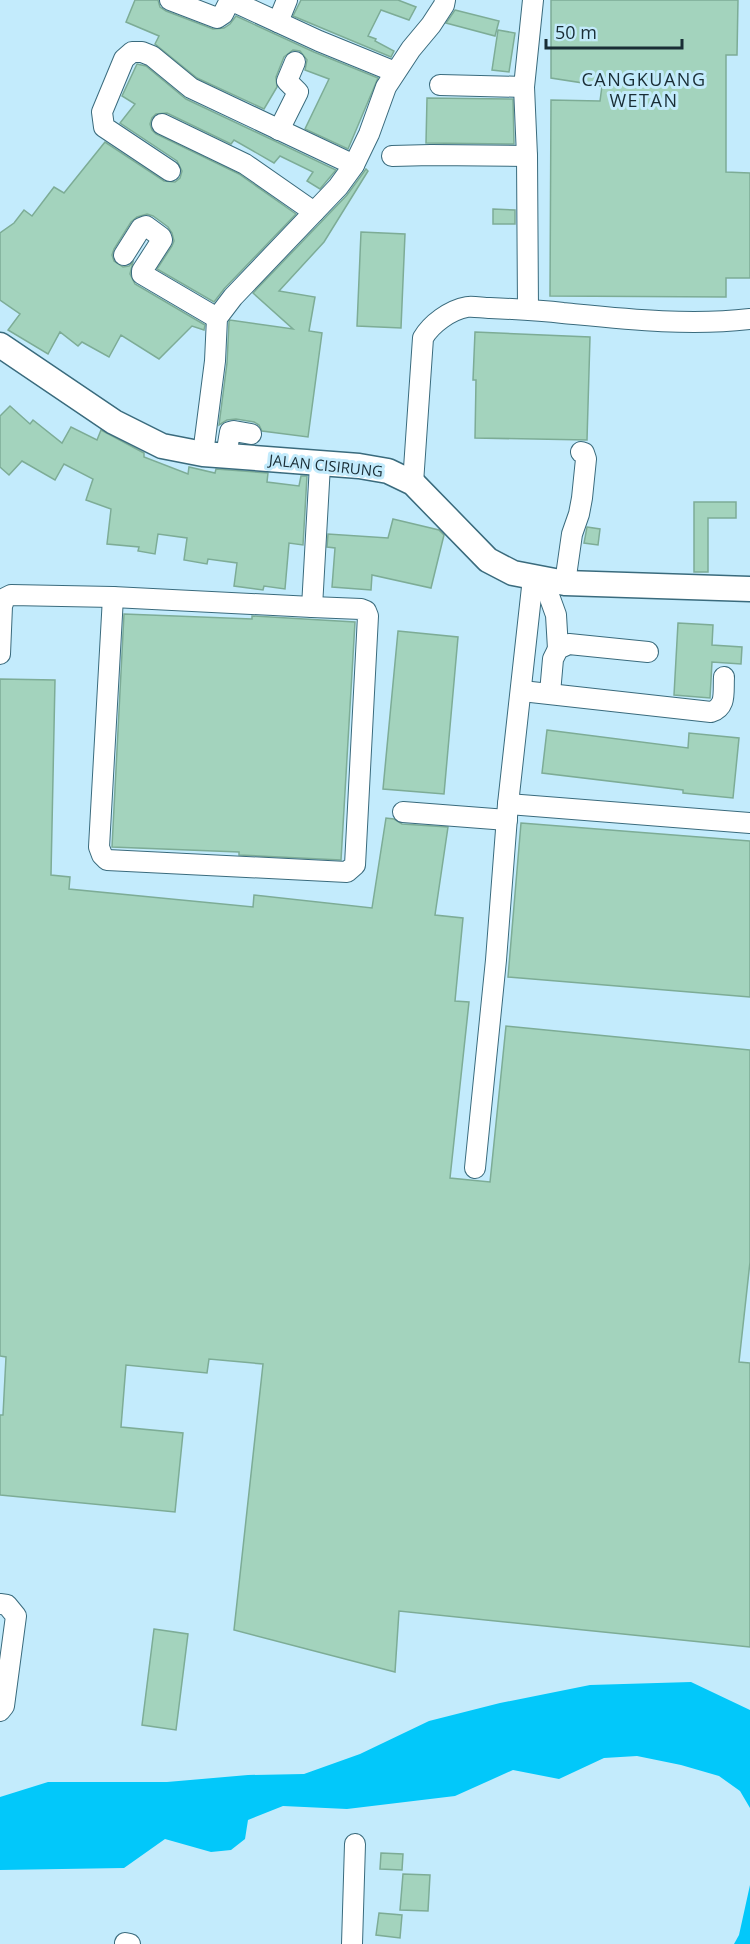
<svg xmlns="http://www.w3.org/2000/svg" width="750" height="1944" font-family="'Open Sans',sans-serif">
  <rect width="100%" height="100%" fill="#c3ebfc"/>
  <g fill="#02c8fa">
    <polygon points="691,1682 750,1710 750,1808 740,1791 719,1776 681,1765 637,1756 604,1758 559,1779 513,1770 455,1796 347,1809 283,1806 248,1820 245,1839 231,1850 211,1852 165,1839 124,1868 0,1870 0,1797 48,1782 167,1782 248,1775 304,1774 360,1754 429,1721 500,1703 590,1685"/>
    <polygon points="750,1885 750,1944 734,1944 739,1935"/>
  </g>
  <g fill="#a3d3bd" stroke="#7dac96" stroke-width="1.5">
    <polygon points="135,0 158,0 160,7 166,11 213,29 224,28 230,24 236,16 314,52 378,78 348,149 305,129 329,79 305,70 307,60 300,51 293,50 284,57 276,77 277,87 264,109 197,78 155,44 159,36 126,22"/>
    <polygon points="301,0 398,0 416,7 409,20 381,10 368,36 376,39 375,41 394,51 391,57 293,16"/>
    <polygon points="551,0 738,0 737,55 726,55 726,172 750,173 750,278 726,278 726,297 550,296 551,100 600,101 602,86 551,78"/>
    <polygon points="455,10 499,21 495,36 446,23"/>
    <polygon points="498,30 515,33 509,72 492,70"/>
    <polygon points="137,64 146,66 186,99 336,170 320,189 307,181 313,172 280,156 274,163 234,140 231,144 167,113 156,114 152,118 150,124 152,130 156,134 239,174 296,214 224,289 214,302 157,269 172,246 174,241 172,233 168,227 153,216 147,214 137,217 131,222 114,249 112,255 114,261 123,267 129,266 133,262 130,274 135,284 205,325 204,330 192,326 159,359 121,335 109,357 82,342 78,346 60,332 48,354 8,330 20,314 0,300 0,233 14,223 24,210 32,216 54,187 64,193 105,142 164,181 175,182 180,178 182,171 177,161 120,123 135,104 122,96"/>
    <polygon points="427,98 513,99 514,144 426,143"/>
    <polygon points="366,169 368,171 324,242 279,291 315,297 309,331 322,333 308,437 262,431 259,425 254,422 236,419 227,420 219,425 227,363 229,322 230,320 293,329 253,293 347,195"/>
    <polygon points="493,209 515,210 515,224 493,224"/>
    <polygon points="361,232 405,234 401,328 357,326"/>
    <polygon points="475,332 590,337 587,440 475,438 476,380 473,380"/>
    <polygon points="10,406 30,424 33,420 62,443 71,427 97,440 101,430 144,453 144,457 188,474 189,467 215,473 216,469 268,473 267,482 299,486 301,476 307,476 303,545 289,543 285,589 264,586 263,590 234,586 237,563 208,559 207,564 184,560 187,538 158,534 155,554 138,551 139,547 107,544 111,509 86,500 93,479 64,464 55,480 22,461 9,475 0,467 0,416"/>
    <polygon points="694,502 736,502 736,518 708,518 708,572 694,572"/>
    <polygon points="393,519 439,530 444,535 431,588 372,575 371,590 332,587 335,548 327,547 328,534 388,538"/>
    <polygon points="587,527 600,529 598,545 584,543"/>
    <polygon points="124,614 252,619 252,616 355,622 341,860 239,855 239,852 112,847"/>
    <polygon points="678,623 713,625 712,645 742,647 741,664 712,662 710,698 674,695"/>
    <polygon points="398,631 458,637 444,794 383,789"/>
    <polygon points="0,679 55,680 51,875 70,877 69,889 253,907 254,895 372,908 386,818 394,819 402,824 448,827 435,915 463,918 455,1001 469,1002 450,1178 490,1182 506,1026 750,1050 750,1262 739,1362 750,1363 750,1647 399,1611 395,1672 234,1630 263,1364 209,1359 207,1373 126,1365 121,1427 183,1433 175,1512 0,1495 0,1415 3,1415 6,1357 0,1356"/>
    <polygon points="547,730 688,748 689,733 739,738 733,798 683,793 683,790 542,773"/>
    <polygon points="521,823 750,841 750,997 508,977"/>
    <polygon points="154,1629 188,1634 176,1730 142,1725"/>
    <polygon points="381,1853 403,1854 402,1870 380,1869"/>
    <polygon points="403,1874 430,1875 428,1911 400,1910"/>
    <polygon points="379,1913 402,1915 400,1938 376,1935"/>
  </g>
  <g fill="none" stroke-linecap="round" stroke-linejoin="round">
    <defs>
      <g id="minor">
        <polyline points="170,0 217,18 223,14 230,0 319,41 395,72"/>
        <polyline points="278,22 287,0"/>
        <polyline points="440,85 524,87"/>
        <polyline points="162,124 245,164 314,212"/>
        <polyline points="279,130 298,92 287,81 295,62"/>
        <polyline points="392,156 431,155 527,156"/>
        <polyline points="170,171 104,127 102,112 124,59 132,52 142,52 152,56 191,88 354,165"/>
        <polyline points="124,255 141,228 146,226 161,237 162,240 142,271 142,274 217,318"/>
        <polyline points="528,309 527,156 524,87 533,0"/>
        <polyline points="203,454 215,361 217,318 233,297 338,187 354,165 369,134 386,87 411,49 431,25 444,5 445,0"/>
        <polyline points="226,456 230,432 234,431 251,434"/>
        <path d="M413,483L423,338C431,324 450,310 467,307C473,306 483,308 490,308C514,309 538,310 563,313C625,319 688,326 750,319"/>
        <polyline points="543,579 556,615 558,649"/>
        <polyline points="565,583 572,534 579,514 582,498 586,459 584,453 581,452"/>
        <polyline points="113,597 99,847 102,855 107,860 347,872 355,865 368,616 366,611 361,609 312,607"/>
        <polyline points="0,654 2,606 5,598 11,595 113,597 312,607 320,465"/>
        <path d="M522,691L711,712C727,707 723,692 724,677"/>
        <polyline points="550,693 553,659 558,649 569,644 648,652"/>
        <polyline points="508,804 750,823"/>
        <polyline points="403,812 507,820"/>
        <polyline points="475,1168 496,960 508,804 533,578"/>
        <polyline points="0,1604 7,1605 16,1616 4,1706 0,1711"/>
        <polyline points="125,1943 130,1944"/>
        <polyline points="352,1944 355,1844"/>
      </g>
      <polyline id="major" points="0,345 114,422 162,446 203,454 359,466 388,471 413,483 488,560 513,573 565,583 750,589"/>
    </defs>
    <use href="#minor" stroke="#3a6b7d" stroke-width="22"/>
    <use href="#major" stroke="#3a6b7d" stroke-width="27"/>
    <use href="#minor" stroke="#fff" stroke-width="20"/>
    <use href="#major" stroke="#fff" stroke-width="24"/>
  </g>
  <g text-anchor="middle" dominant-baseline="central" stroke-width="6" stroke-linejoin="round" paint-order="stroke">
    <g font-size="15" fill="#192d35" stroke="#c3ebfc">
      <text transform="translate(326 465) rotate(6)">JALAN CISIRUNG</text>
    </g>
    <g font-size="18" letter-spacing="1.5" fill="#192d35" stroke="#c3ebfc">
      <text x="644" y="79">CANGKUANG<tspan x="644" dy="21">WETAN</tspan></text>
    </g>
  </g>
  <path d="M546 39v9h136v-9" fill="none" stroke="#192d35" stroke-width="3"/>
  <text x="555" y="39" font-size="18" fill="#192d35" stroke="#c3ebfc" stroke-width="4.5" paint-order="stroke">50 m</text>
</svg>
